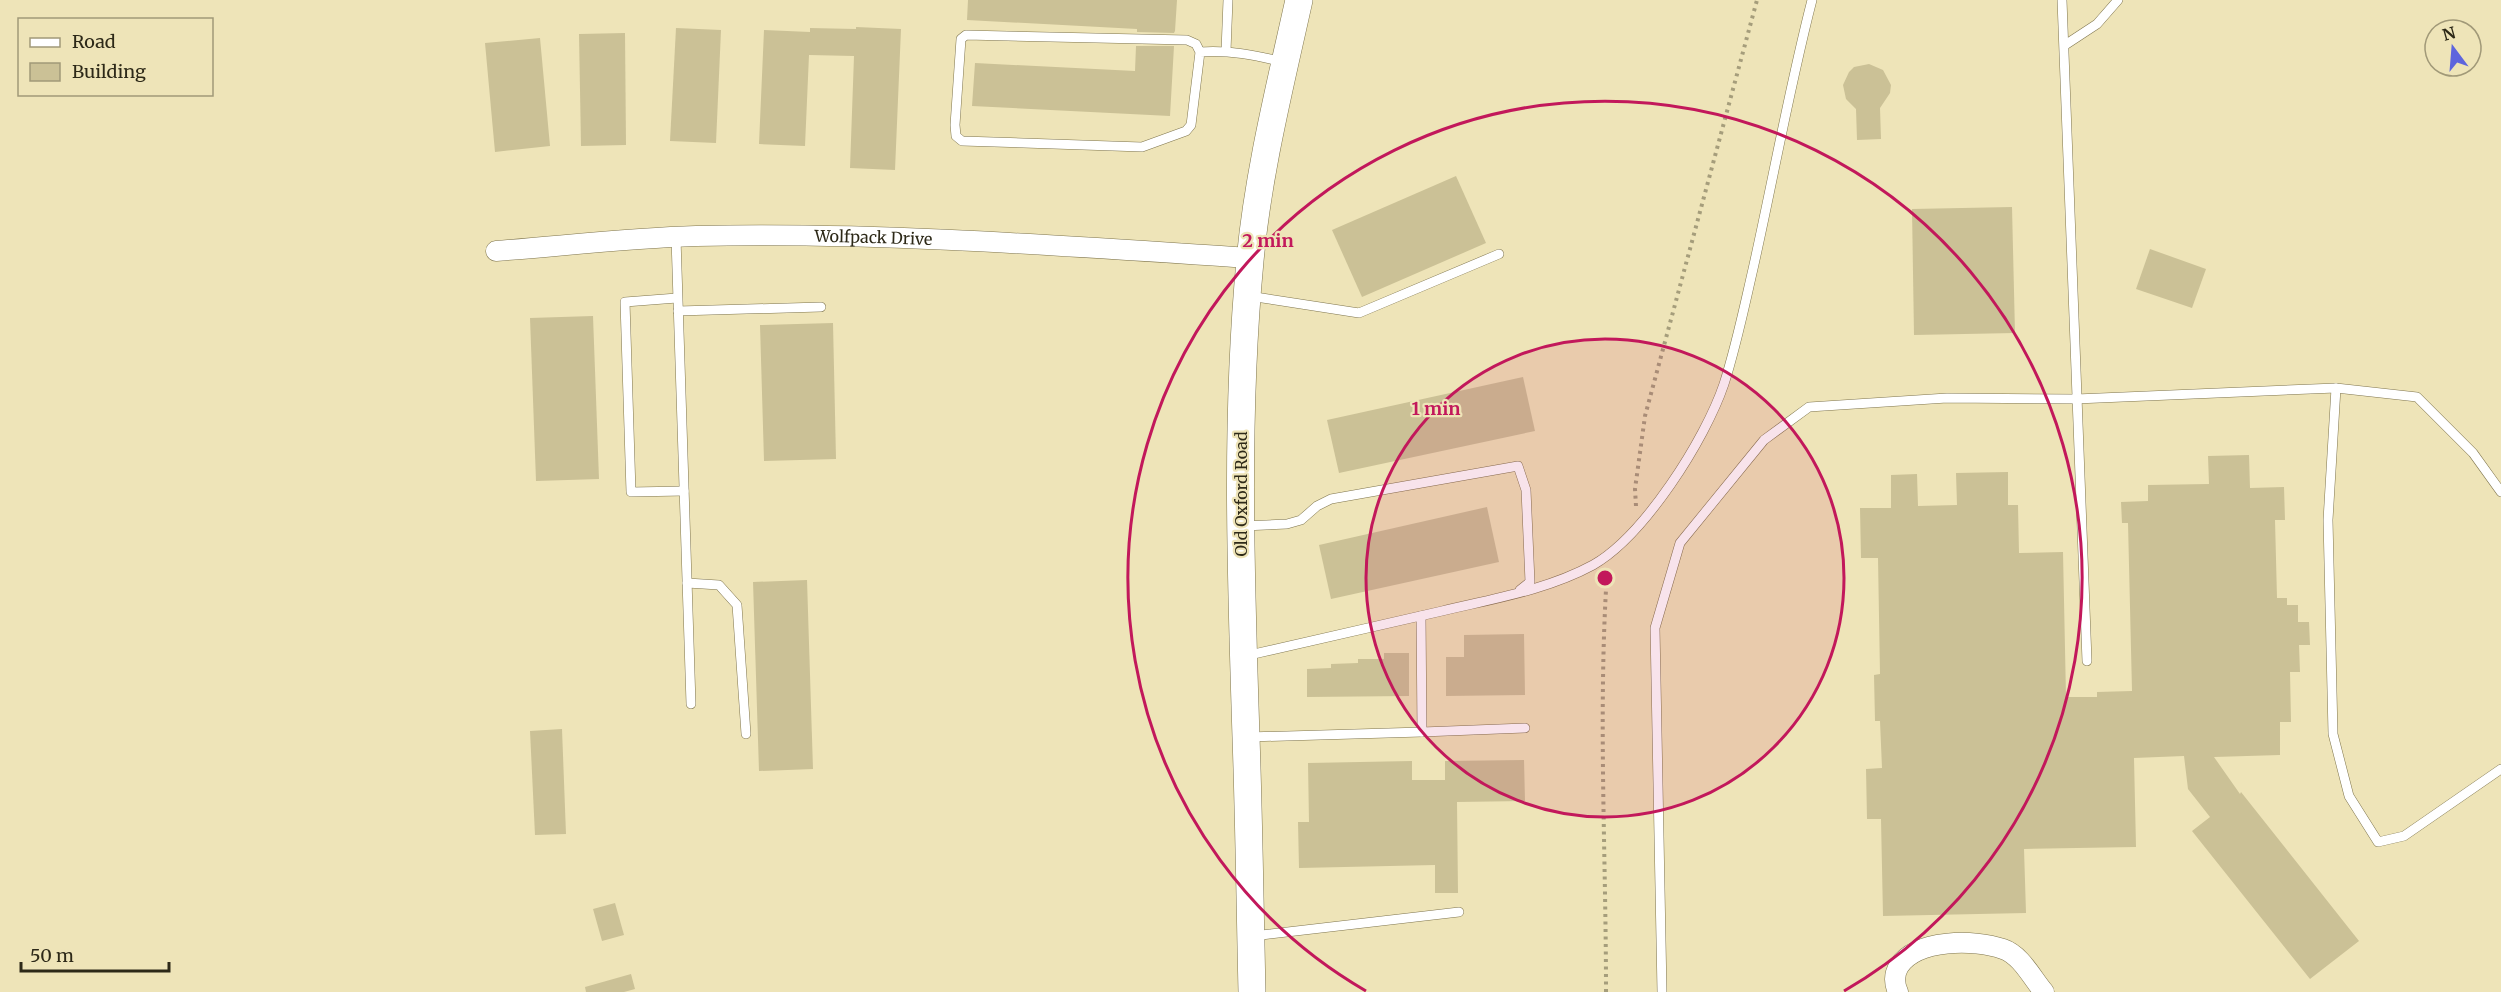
<svg xmlns="http://www.w3.org/2000/svg" width="2501" height="992" font-family="Merriweather,serif">
  <rect width="100%" height="100%" fill="#eee4b8"/>
  <g fill="#cbc196">
    <polygon points="968,0 1177,0 1175,31 1174,33 1137,32 1137,29 967,20"/>
    <polygon points="856,27 901,29 895,170 850,168 854,56 809,55 805,146 759,144 764,30 810,32 810,28 856,29"/>
    <polygon points="676,28 721,30 716,143 670,141"/>
    <polygon points="625,33 626,145 581,146 579,34"/>
    <polygon points="540,38 550,146 495,152 485,43"/>
    <polygon points="1136,46 1174,46 1170,116 972,106 975,63 1135,71"/>
    <polygon points="1869,64 1883,70 1891,85 1890,93 1880,108 1881,139 1857,140 1856,109 1846,99 1843,85 1849,72 1854,67"/>
    <polygon points="1456,176 1486,243 1362,297 1332,230"/>
    <polygon points="2012,207 2015,333 1914,335 1912,209"/>
    <polygon points="2150,249 2206,269 2192,308 2136,289"/>
    <polygon points="593,316 599,479 536,481 530,318"/>
    <polygon points="833,323 836,459 764,461 760,325"/>
    <polygon points="1523,377 1535,431 1339,473 1327,420"/>
    <polygon points="2249,455 2250,488 2284,487 2285,520 2275,520 2277,598 2287,598 2287,605 2298,605 2298,622 2309,622 2310,645 2299,645 2300,672 2290,672 2291,722 2280,722 2280,755 2214,757 2240,794 2241,792 2359,941 2310,979 2192,831 2210,817 2188,789 2184,756 2134,758 2136,847 2024,849 2026,913 1883,916 1881,819 1867,819 1866,769 1882,768 1880,721 1875,721 1874,675 1880,674 1878,558 1861,558 1860,508 1891,508 1891,475 1917,474 1918,506 1957,505 1956,473 2008,472 2008,505 2018,505 2019,553 2063,552 2066,697 2097,697 2097,692 2132,691 2128,523 2122,523 2121,502 2148,501 2148,485 2209,484 2208,456"/>
    <polygon points="1487,507 1499,562 1331,599 1319,545"/>
    <polygon points="807,580 813,769 759,771 753,582"/>
    <polygon points="1524,634 1525,695 1446,696 1446,657 1464,657 1464,635"/>
    <polygon points="1384,653 1409,653 1409,696 1307,697 1307,669 1331,668 1331,664 1358,663 1358,659 1384,659"/>
    <polygon points="562,729 566,834 535,835 530,731"/>
    <polygon points="1524,760 1525,801 1457,802 1458,893 1435,893 1435,865 1299,868 1298,822 1309,822 1308,763 1412,761 1412,780 1445,780 1445,761"/>
    <polygon points="615,903 624,935 602,941 593,909"/>
    <polygon points="631,974 635,989 624,992 586,992 585,987"/>
  </g>
  <g fill="none" stroke-linecap="round" stroke-linejoin="round">
    <defs>
      <g id="lane">
        <polyline points="2062,0 2087,661"/>
        <polyline points="2065,45 2097,24 2118,0"/>
        <polyline points="1226,51 1228,0"/>
        <path d="M1200,52L1196,44L1187,40L966,35L961,39L955,125L956,136L962,141L1142,147L1186,131L1191,125L1200,52C1230,50 1254,55 1283,62"/>
        <polyline points="676,238 691,704"/>
        <polyline points="1249,296 1359,313 1499,254"/>
        <polyline points="677,298 625,302 631,492 684,491"/>
        <polyline points="678,311 821,307"/>
        <polyline points="2336,388 2328,520 2333,734 2349,796 2378,842 2404,836 2501,769"/>
        <polyline points="1243,526 1287,524 1301,520 1317,506 1331,499 1518,466 1526,490 1530,582 1520,590"/>
        <polyline points="687,583 719,585 737,605 746,734"/>
        <path d="M1245,656C1311,641 1377,626 1442,611C1492,599 1547,590 1593,565C1644,536 1705,440 1724,384C1736,347 1744,308 1753,269C1773,180 1789,89 1812,0"/>
        <polyline points="1422,732 1525,728"/>
        <polyline points="1249,737 1422,732 1421,616"/>
        <polyline points="1253,936 1459,912"/>
        <polyline points="1662,992 1655,628 1680,543 1764,440 1809,407 1947,398 2076,399 2336,388 2417,397 2473,453 2501,492"/>
      </g>
      <g id="street">
        <path id="s1" d="M496,251C562,246 629,238 696,236C881,232 1066,246 1250,258"/>
        <path d="M1898,992C1894,983 1894,974 1899,966C1917,939 1974,939 2003,949C2021,955 2032,978 2044,992"/>
      </g>
      <path id="secondary" d="M1252,992C1250,907 1249,822 1246,737C1241,578 1235,419 1250,261C1258,173 1280,86 1299,0"/>
    </defs>
    <use href="#lane" stroke="#7f754d" stroke-width="10"/>
    <use href="#street" stroke="#7f754d" stroke-width="21"/>
    <use href="#secondary" stroke="#7f754d" stroke-width="28"/>
    <g stroke="#a59d7b" stroke-width="4" stroke-dasharray="3 4.5" stroke-linecap="butt">
      <polyline points="1636,506 1635,489 1645,416 1757,0"/>
      <path d="M1606,992C1606,852 1598,712 1607,573"/>
    </g>
    <use href="#lane" stroke="#fff" stroke-width="9"/>
    <use href="#street" stroke="#fff" stroke-width="20"/>
    <use href="#secondary" stroke="#fff" stroke-width="27"/>
  </g>
  <circle cx="1605" cy="578" r="239" fill="#c2185b" fill-opacity=".12"/>
  <g fill="none" stroke="#c2185b" stroke-width="3">
    <circle cx="1605" cy="578" r="239"/>
    <path d="M1366 991A477 477 0 1 1 1844 991"/>
  </g>
  <g text-anchor="middle" dominant-baseline="central" stroke-width="4.5" stroke-linejoin="round" paint-order="stroke">
    <g font-size="16" fill="#2d2918" stroke="#eee4b8">
      <text stroke="none"><textPath href="#s1" startOffset="378">Wolfpack Drive</textPath></text>
      <text transform="translate(1241 494) rotate(-90)">Old Oxford Road</text>
    </g>
  </g>
  <circle cx="1605" cy="578" r="9" fill="#c2185b" stroke="#eee4b8" stroke-width="3"/>
  <g font-size="18" text-anchor="middle" font-weight="bold" fill="#c2185b" stroke="#eee4b8" stroke-width="4.5" stroke-linejoin="round" paint-order="stroke">
    <text x="1268" y="247">2 min</text>
    <text x="1436" y="415">1 min</text>
  </g>
  <rect x="18" y="18" width="195" height="78" fill="#eee4b8" stroke="#a19978" stroke-width="1.5"/>
  <rect x="30" y="38" width="30" height="9" fill="#ffffff" stroke="#a19978" stroke-width="1.5"/>
  <text x="72" y="48" font-size="18" fill="#2d2918">Road</text>
  <rect x="30" y="63" width="30" height="18" fill="#cbc196" stroke="#a19978" stroke-width="1.5"/>
  <text x="72" y="78" font-size="18" fill="#2d2918">Building</text>
  <g transform="translate(2453 48) rotate(344)"><circle r="28" fill="#eee4b8" stroke="#a19978" stroke-width="1.5"/>
  <path d="M0-4.5L10 22L0 15L-10 22Z" fill="#5e65dd"/>
  <text y="-9" font-size="16" font-weight="bold" text-anchor="middle" fill="#2d2918">N</text>
  </g>
  <path d="M21 962v9h148v-9" fill="none" stroke="#2d2918" stroke-width="3"/>
  <text x="30" y="962" font-size="18" fill="#2d2918" stroke="#eee4b8" stroke-width="4.5" paint-order="stroke">50 m</text>
</svg>
